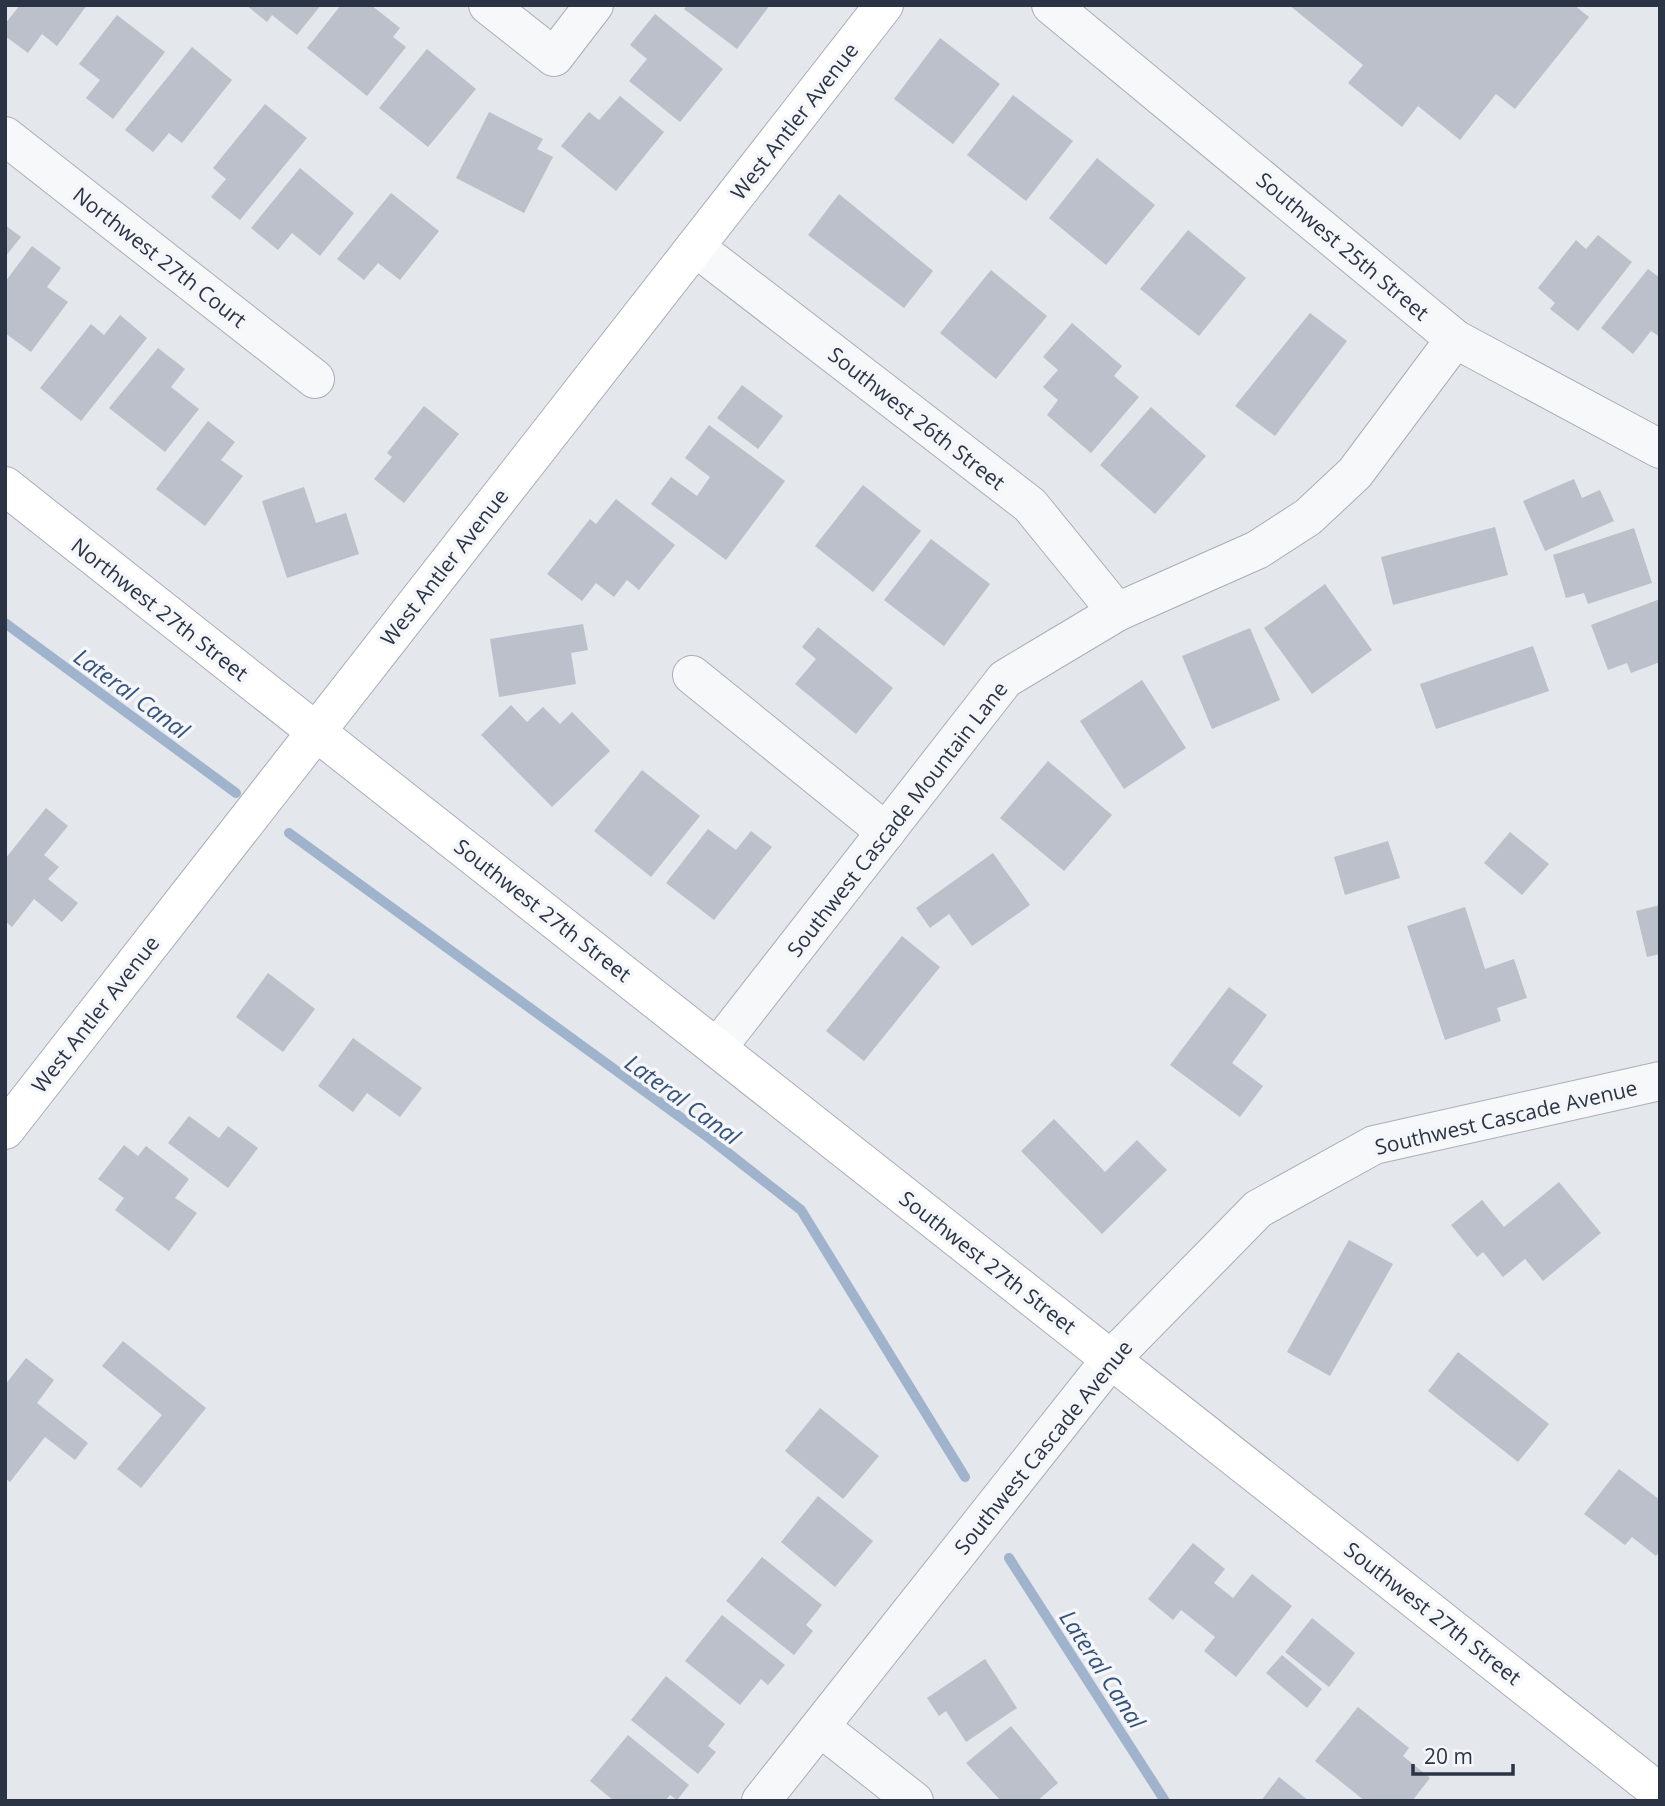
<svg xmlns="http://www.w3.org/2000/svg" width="1665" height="1806" font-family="'Open Sans',sans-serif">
  <rect width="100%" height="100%" fill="#e4e7ec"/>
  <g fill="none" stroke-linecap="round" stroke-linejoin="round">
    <g stroke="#9fb4cc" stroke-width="10">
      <polyline points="5,623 236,793"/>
      <polyline points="289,833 709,1138 801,1210 965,1477"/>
      <polyline points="1009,1558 1165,1801"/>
    </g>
  </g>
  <g fill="#bbc0ca">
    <polygon points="20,5 87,5 57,46 42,34 28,53 5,36 5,24"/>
    <polygon points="246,5 321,5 297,35 272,15 267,22"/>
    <polygon points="341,5 371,5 400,28 393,37 406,47 367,96 307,48"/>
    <polygon points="687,5 770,5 737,49 684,9"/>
    <polygon points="1289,5 1574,5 1589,17 1515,109 1496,94 1460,140 1418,106 1402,127 1348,83 1363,65"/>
    <polygon points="655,14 723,69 680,122 629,81 647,59 630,45"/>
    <polygon points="117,15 165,52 113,119 86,98 100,80 79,64"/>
    <polygon points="940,38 1000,84 953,144 894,99"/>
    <polygon points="192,47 232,80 182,143 169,133 153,152 125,130"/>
    <polygon points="427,49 476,89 428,147 379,108"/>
    <polygon points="1013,95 1073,141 1026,201 967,155"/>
    <polygon points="620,96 664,132 616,191 561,146 589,112 599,120"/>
    <polygon points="265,104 307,138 240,220 211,197 226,179 213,168"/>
    <polygon points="489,112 543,139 537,149 553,157 524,213 456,178"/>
    <polygon points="1097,158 1155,205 1106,265 1049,218"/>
    <polygon points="300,168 354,213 320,256 292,233 278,250 251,228"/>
    <polygon points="391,193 439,231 400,280 378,263 364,280 337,259"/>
    <polygon points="839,194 933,271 904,308 808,235"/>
    <polygon points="5,225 21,237 5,257"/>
    <polygon points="1188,230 1246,278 1199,336 1140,289"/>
    <polygon points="1598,235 1632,262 1578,331 1550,309 1555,303 1538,288 1576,240 1586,249"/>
    <polygon points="32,246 61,268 47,287 68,302 31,352 5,333 5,282"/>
    <polygon points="1648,269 1660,278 1660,337 1651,331 1633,354 1601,328"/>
    <polygon points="991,270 1047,316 996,379 940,333"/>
    <polygon points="1310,313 1347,341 1275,436 1235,406"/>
    <polygon points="120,315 147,338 81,421 40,388 91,324 104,335"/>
    <polygon points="1072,323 1122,366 1114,376 1139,397 1091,453 1047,415 1058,400 1043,387 1058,370 1043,357"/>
    <polygon points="158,348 185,369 171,387 199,409 165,452 109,408"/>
    <polygon points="742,385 783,416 758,449 717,418"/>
    <polygon points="424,406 459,434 404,503 374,479 392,457 387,453"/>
    <polygon points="1151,407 1206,456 1155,514 1100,465"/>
    <polygon points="208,421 235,442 221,460 243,476 205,526 156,489"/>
    <polygon points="709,425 785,481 726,560 651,504 671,477 697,496 710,477 685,458"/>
    <polygon points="1574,479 1582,498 1600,490 1614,521 1545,551 1523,501"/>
    <polygon points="863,485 921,531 873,592 815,546"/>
    <polygon points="304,487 316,523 346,513 359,554 287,578 262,501"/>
    <polygon points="616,499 675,545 639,590 627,580 614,597 596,583 582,601 547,574 590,519 596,524"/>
    <polygon points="1495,527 1508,575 1393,605 1381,557"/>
    <polygon points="1634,528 1652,583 1588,604 1584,593 1566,598 1553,555"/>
    <polygon points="931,539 990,584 944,646 884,600"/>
    <polygon points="1325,584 1372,650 1312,694 1264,628"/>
    <polygon points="1660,599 1660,662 1631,673 1627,663 1608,670 1591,625"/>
    <polygon points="583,624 588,650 571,653 576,684 499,697 490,639"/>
    <polygon points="818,627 893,688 856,734 795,684 816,659 802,647"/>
    <polygon points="1250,628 1280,700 1212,729 1182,656"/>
    <polygon points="1533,646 1549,691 1436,729 1420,684"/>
    <polygon points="1142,680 1186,748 1124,789 1080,721"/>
    <polygon points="511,705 527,722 543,707 560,724 572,712 610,751 552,807 481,735"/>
    <polygon points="1048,761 1112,815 1064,871 1000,818"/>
    <polygon points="642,770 700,816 651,877 594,831"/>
    <polygon points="46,808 68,826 44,855 59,867 48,879 78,903 62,922 34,899 12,927 5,921 5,859"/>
    <polygon points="708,829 736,850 751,831 772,847 714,920 666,883"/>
    <polygon points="1510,832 1549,864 1522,895 1484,863"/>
    <polygon points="1388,841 1400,878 1345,895 1334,857"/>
    <polygon points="993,853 1030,905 972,946 949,914 930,928 916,908"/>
    <polygon points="1660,905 1660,954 1647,957 1636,911"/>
    <polygon points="1465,907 1485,969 1514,959 1527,998 1497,1008 1501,1021 1445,1040 1407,926"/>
    <polygon points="902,936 940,967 864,1061 826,1031"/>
    <polygon points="268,973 315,1009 283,1052 236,1017"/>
    <polygon points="1229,987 1267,1015 1232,1063 1263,1086 1240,1117 1170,1065"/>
    <polygon points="353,1038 422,1088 400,1117 367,1093 353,1112 318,1086"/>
    <polygon points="189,1116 219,1138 228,1126 258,1148 228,1188 168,1143"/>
    <polygon points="1054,1119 1105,1172 1137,1140 1167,1170 1102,1234 1021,1151"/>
    <polygon points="124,1145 138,1156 146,1146 189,1179 175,1198 197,1213 169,1251 115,1210 124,1198 98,1179"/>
    <polygon points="1559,1182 1601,1233 1543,1281 1525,1259 1503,1277 1483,1252 1477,1257 1451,1225 1482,1200 1504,1227"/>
    <polygon points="1349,1240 1393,1264 1330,1376 1287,1352"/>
    <polygon points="123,1341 206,1408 141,1488 117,1469 162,1415 102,1366"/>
    <polygon points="1458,1352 1549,1424 1518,1462 1428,1391"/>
    <polygon points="26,1358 54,1380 37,1403 88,1443 75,1460 45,1437 10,1482 5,1478 5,1385"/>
    <polygon points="820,1408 879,1456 843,1499 785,1451"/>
    <polygon points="1619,1469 1660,1500 1660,1551 1656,1556 1632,1537 1625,1545 1584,1514"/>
    <polygon points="818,1496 873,1541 835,1587 781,1542"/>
    <polygon points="1193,1543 1225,1569 1214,1583 1233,1598 1252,1574 1292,1606 1236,1677 1204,1651 1215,1637 1181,1610 1173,1620 1148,1599"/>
    <polygon points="762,1557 822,1605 806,1625 813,1631 794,1655 726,1601"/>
    <polygon points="722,1615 785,1665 768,1685 761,1679 740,1705 685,1661"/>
    <polygon points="1312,1618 1355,1653 1329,1687 1285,1652"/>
    <polygon points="1282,1655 1322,1689 1307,1708 1266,1673"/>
    <polygon points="985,1659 1017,1708 966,1742 946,1711 939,1716 927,1698"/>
    <polygon points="666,1676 725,1724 708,1746 716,1752 698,1774 631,1720"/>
    <polygon points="1358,1707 1409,1748 1403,1756 1430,1778 1412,1801 1365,1801 1315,1761"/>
    <polygon points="1011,1726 1058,1783 1037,1801 1001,1801 966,1763"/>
    <polygon points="628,1735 689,1785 677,1800 670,1795 665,1801 614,1801 590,1781"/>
    <polygon points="1279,1777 1309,1801 1261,1801"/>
  </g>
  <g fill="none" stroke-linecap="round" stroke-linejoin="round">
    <defs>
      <g id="street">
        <polyline points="488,5 554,57 594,5"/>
        <polyline points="1051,5 1455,339 1660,449"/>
        <polyline points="5,136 315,379"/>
        <polyline points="695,247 1030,505 1117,612"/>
        <polyline points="692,675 886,832"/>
        <polyline points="717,1048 1005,679 1117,612 1257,550 1308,517 1355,473 1455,339"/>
        <polyline points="820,1727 914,1801"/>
        <polyline points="761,1801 1111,1359 1258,1209 1374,1145 1660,1081"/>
      </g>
      <g id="secondary">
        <polyline points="5,486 1660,1793"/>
        <polyline points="5,1130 884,5"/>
      </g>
    </defs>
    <use href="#street" stroke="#a9aeb7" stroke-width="40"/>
    <use href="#secondary" stroke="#a9aeb7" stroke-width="40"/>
    <use href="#street" stroke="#f7f8fa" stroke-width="38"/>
    <use href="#secondary" stroke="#fff" stroke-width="38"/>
  </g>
  <g text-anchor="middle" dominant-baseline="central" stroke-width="7" stroke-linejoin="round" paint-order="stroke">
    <g font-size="21" fill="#2b3445" stroke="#f4f6f9">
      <text transform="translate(794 121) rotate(-52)">West Antler Avenue</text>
      <text transform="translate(1343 246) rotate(40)">Southwest 25th Street</text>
      <text transform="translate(160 257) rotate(38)">Northwest 27th Court</text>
      <text transform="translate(917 418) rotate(38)">Southwest 26th Street</text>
      <text transform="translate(444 567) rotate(-52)">West Antler Avenue</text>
      <text transform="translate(160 609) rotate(38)">Northwest 27th Street</text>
      <text transform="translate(897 819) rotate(-52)">Southwest Cascade Mountain Lane</text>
      <text transform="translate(543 910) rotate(38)">Southwest 27th Street</text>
      <text transform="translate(95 1014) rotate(-52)">West Antler Avenue</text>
      <text transform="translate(1506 1117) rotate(-13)">Southwest Cascade Avenue</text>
      <text transform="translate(988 1262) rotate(38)">Southwest 27th Street</text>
      <text transform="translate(1043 1447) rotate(-51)">Southwest Cascade Avenue</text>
      <text transform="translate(1433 1613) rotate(38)">Southwest 27th Street</text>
    </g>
    <g font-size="23" font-style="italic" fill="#34527a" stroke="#f4f6f9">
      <text transform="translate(132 693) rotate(36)">Lateral Canal</text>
      <text transform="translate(683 1099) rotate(36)">Lateral Canal</text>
      <text transform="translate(1103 1669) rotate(57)">Lateral Canal</text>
    </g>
  </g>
  <rect width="1665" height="1806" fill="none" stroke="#2b3445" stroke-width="14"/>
  <path d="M1413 1764v10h100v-10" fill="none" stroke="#2b3445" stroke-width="3.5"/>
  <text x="1424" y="1764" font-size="21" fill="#2b3445" stroke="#f4f6f9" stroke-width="5" paint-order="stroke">20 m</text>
</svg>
